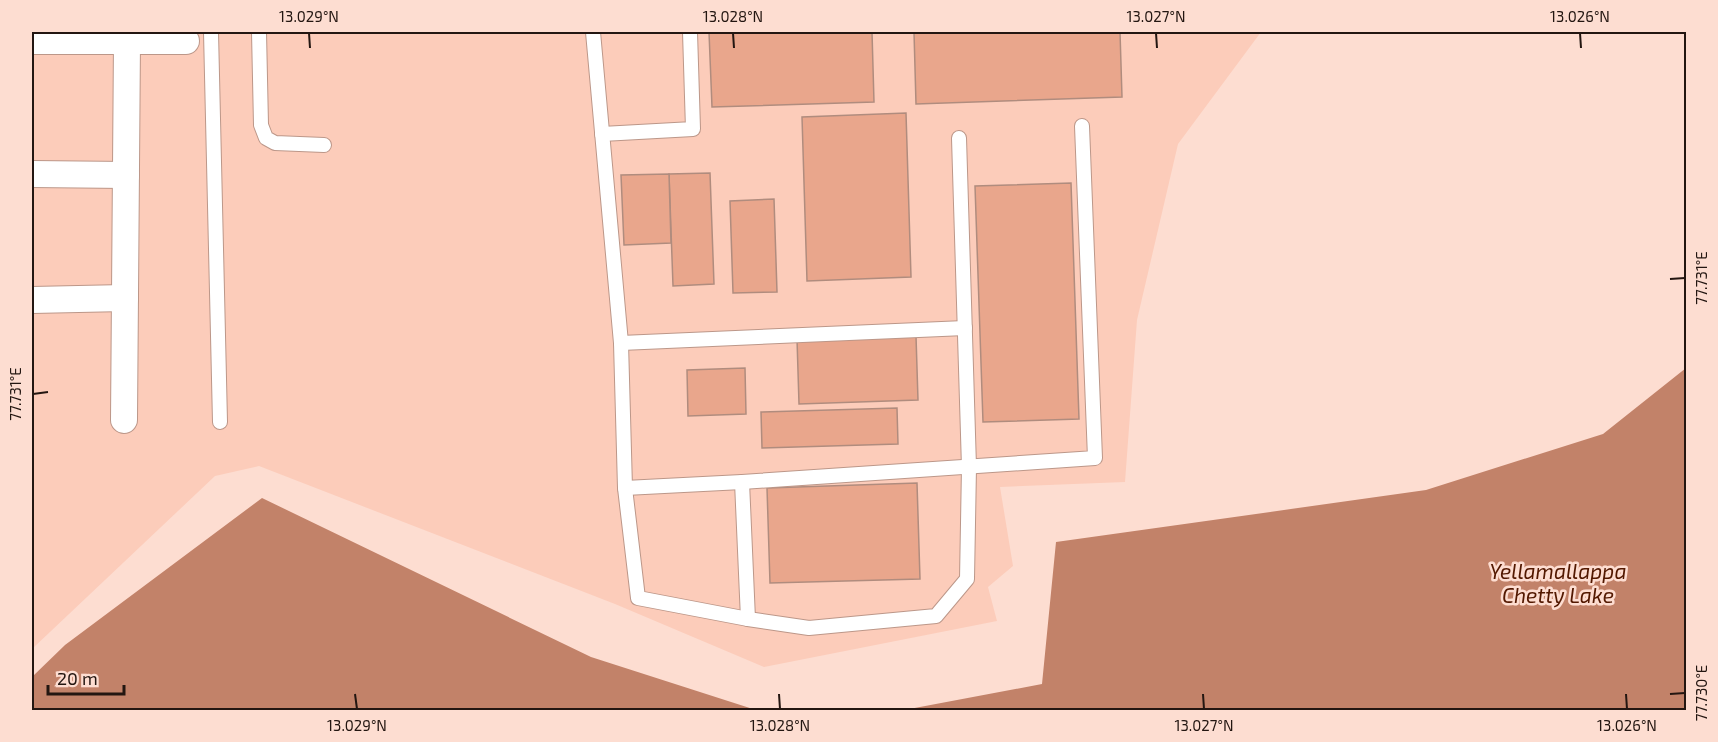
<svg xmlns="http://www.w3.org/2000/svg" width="1718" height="742" font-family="'Exo 2',sans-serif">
  <rect width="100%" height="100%" fill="#fdddd1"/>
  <polygon fill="#fcccba" points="32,32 1261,32 1178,144 1137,320 1125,482 1000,487 1013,566 988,587 997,621 764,667 615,604 259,466 215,476 32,649"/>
  <g fill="#c28269">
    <polygon points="1686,368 1686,710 904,710 1042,684 1056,542 1426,490 1603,434"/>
    <polygon points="262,498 591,657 756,710 32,710 32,677 65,645"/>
  </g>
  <g fill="#e9a68c" stroke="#b08c7e" stroke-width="1.5">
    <polygon points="709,32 872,32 874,102 712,107"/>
    <polygon points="914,32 1120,32 1122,97 916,104"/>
    <polygon points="906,113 911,277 807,281 802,117"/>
    <polygon points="710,173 714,284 673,286 669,174"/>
    <polygon points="669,174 671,243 624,245 621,175"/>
    <polygon points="1071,183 1079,419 983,422 975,186"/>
    <polygon points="774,199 777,292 733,293 730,201"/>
    <polygon points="916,336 918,400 799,404 797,339"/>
    <polygon points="745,368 746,414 688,416 687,370"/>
    <polygon points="897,408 898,444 762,448 761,412"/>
    <polygon points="917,483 920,579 770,583 767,488"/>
  </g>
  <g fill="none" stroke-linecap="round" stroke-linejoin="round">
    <defs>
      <g id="lane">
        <polyline points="211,32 220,422"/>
        <polyline points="259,32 261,125 266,138 275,143 324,145"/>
        <polyline points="593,32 621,343 625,488 638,598 748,619 809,628 936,616 967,579 969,467 959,138"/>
        <polyline points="602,134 693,129 690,32"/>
        <polyline points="621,343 965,328"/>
        <polyline points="742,482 748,619"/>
        <polyline points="625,488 742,482 1095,458 1082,126"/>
      </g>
      <g id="street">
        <polyline points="32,41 186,41"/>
        <polyline points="32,174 126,175"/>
        <polyline points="32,300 125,298"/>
        <polyline points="124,420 127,41"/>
      </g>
    </defs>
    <use href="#lane" stroke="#bc9789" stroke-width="16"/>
    <use href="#street" stroke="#bc9789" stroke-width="28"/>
    <use href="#lane" stroke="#fff" stroke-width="14"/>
    <use href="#street" stroke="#fff" stroke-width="26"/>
  </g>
  <path fill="none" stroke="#231611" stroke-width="2" d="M309,33L310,48M733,33L734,48M1156,33L1157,48M1580,33L1581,48M1670,279L1685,278M33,394L48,392M355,694L357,709M779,694L780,709M1203,694L1204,709M1626,694L1627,709M1670,694L1685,693"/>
  <g text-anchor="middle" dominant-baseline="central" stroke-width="5" stroke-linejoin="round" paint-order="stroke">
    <g font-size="21" font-style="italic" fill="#531800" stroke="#fdddd1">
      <text x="1558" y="570">Yellamallappa<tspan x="1558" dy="24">Chetty Lake</tspan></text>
    </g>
  </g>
  <rect width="1718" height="742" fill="none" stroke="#fdddd1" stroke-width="66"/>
  <path d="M48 685v9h76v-9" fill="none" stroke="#231611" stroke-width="3"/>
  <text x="57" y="685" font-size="18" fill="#231611" stroke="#fdddd1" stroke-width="4.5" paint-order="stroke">20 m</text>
  <rect x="33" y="33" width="1652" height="676" fill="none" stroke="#231611" stroke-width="2"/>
  <g font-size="15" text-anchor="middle" fill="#231611">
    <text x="309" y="22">13.029°N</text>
    <text x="733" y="22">13.028°N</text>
    <text x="1156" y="22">13.027°N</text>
    <text x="1580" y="22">13.026°N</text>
    <text transform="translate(1702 278) rotate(-90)" y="5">77.731°E</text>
    <text transform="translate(16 394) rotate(-90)" y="5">77.731°E</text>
    <text transform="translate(1702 693) rotate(-90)" y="5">77.730°E</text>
    <text x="357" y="731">13.029°N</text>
    <text x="780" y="731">13.028°N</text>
    <text x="1204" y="731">13.027°N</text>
    <text x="1627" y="731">13.026°N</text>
  </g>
</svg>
